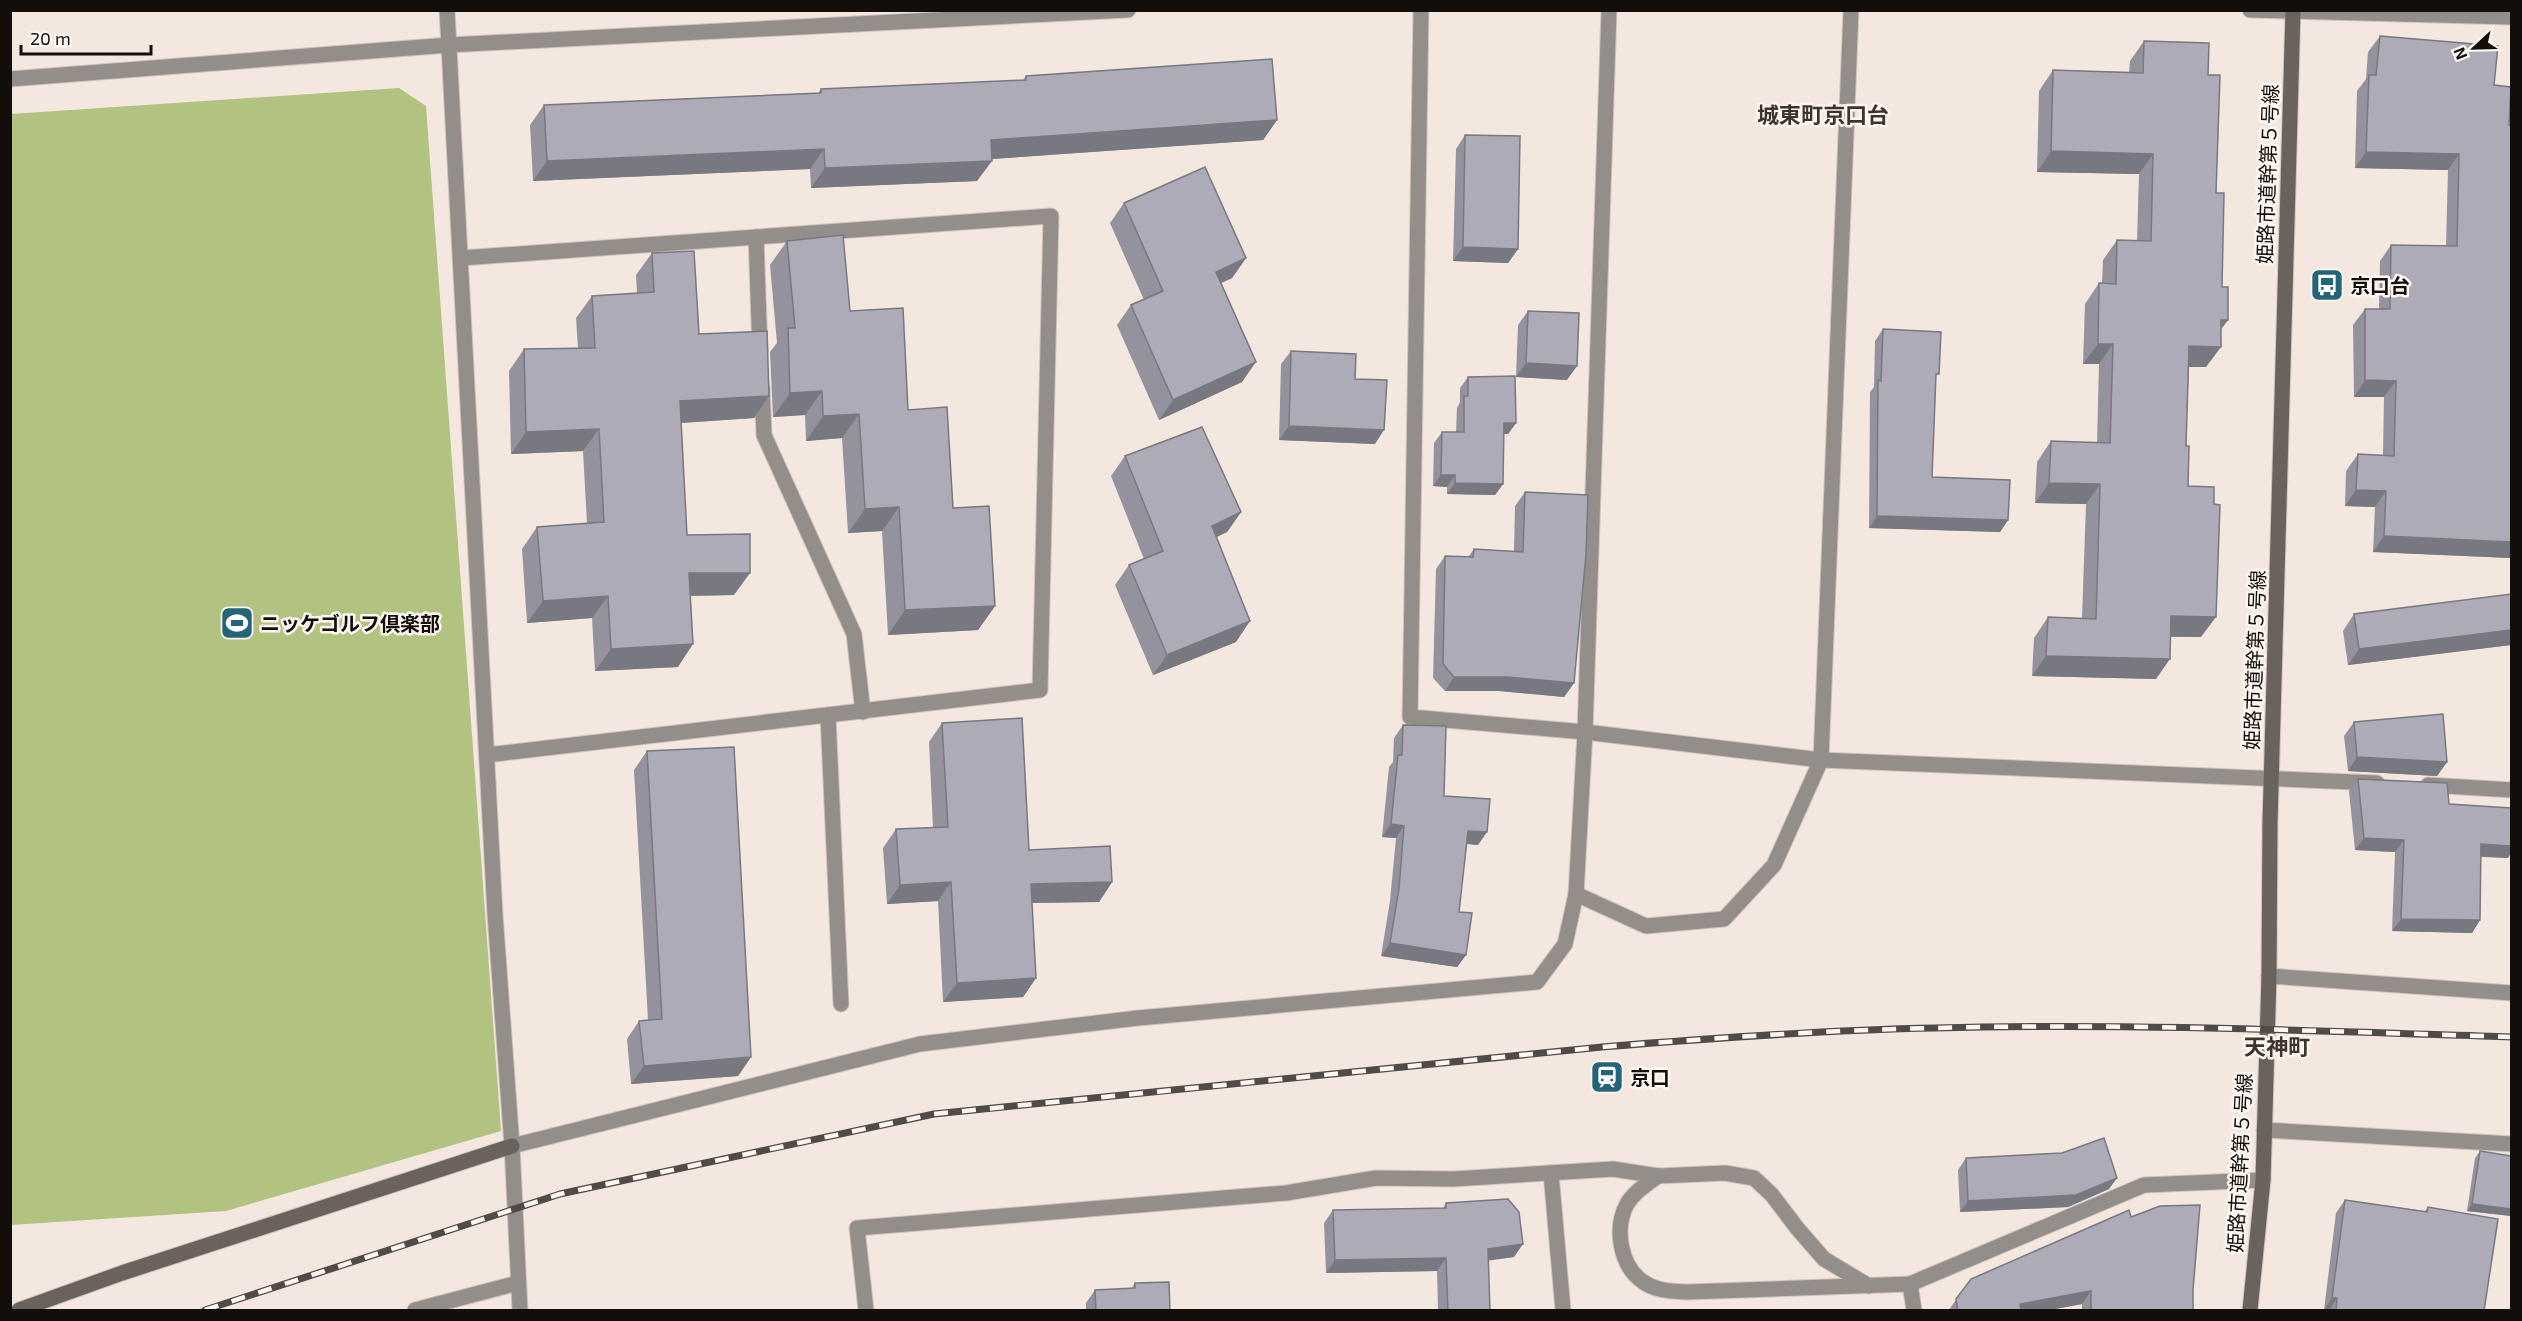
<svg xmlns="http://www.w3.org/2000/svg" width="2522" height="1321" font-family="'Exo 2','Noto Sans JP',sans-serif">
  <rect width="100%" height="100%" fill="#f4e7df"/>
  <polygon fill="#b2c381" points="399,88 426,106 501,1131 226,1211 11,1225 11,114"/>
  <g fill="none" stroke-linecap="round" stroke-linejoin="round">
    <defs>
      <g id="street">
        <polyline points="447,10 495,914 512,1146 520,1310"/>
        <polyline points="1421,10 1410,717 1585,732 1821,760 2377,783"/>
        <polyline points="2250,10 2512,17"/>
        <polyline points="10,79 449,45 1128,10"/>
        <polyline points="756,237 760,351"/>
        <polyline points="461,258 1051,216 1040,690 487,755"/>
        <polyline points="762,387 764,435 854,634 863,712"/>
        <polyline points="828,715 841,1004"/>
        <polyline points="2428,785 2512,790"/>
        <polyline points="1576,894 1646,926 1724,919 1774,865 1821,760 1851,10"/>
        <polyline points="2269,976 2512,993"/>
        <polyline points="2264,1130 2512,1144"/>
        <polyline points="512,1146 920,1044 1138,1018 1537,982 1565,944 1576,894 1585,732 1609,10"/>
        <polyline points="1551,1173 1563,1310"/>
        <path d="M1658,1176C1647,1184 1634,1192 1627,1204C1614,1228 1620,1265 1642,1281C1655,1291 1671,1291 1687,1292L1910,1284L2144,1185L2263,1180"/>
        <polyline points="1910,1284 1914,1310"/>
        <polyline points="415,1310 518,1283"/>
        <polyline points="866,1310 857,1228 1286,1193 1376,1178 1453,1179 1613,1169 1658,1176 1725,1173 1754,1178 1772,1195 1797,1228 1824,1259 1869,1286"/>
      </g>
      <g id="secondary">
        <polyline points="19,1310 122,1273 512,1146"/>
        <polyline points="2250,1310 2263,1180 2269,976 2270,823 2293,10"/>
      </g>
    </defs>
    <use href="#street" stroke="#d0c4bd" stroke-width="17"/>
    <use href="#secondary" stroke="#d0c4bd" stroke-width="17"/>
    <use href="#street" stroke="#938e8a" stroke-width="15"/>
    <use href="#secondary" stroke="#6a625d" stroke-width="15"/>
    <defs>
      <path id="rail" d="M205,1310L560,1194L934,1114L1602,1047C1713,1038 1824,1030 1935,1028C2127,1023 2320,1031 2512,1037"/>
    </defs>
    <use href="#rail" stroke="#514b47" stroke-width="7"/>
    <use href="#rail" stroke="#fdf6f0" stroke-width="4.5" stroke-dasharray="14" stroke-linecap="butt"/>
  </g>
  <g fill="#94939d">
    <polygon points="2380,36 2494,85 2509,125 2511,125 2511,558 2373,552 2375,507 2345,506 2346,471 2358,454 2383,455 2384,397 2354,397 2353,325 2365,309 2379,309 2380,261 2391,245 2446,246 2448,170 2355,168 2357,91 2366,79 2368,52"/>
    <polygon points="2144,41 2208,75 2222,287 2228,320 2221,329 2206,367 2189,367 2186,446 2188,486 2201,637 2170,637 2156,679 2032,676 2034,638 2048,617 2082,618 2086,504 2035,503 2037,462 2051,441 2097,443 2099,364 2083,364 2085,304 2099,283 2102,284 2103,260 2117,240 2137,241 2139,174 2037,172 2039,91 2053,70 2129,72 2130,61"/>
    <polygon points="1026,76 1277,120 1263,140 991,159 977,181 811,188 810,169 533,181 530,125 544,105 818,93 821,89 1023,80"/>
    <polygon points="1465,135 1518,249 1508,263 1453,261 1456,149"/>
    <polygon points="1124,203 1246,258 1232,278 1221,283 1242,382 1159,420 1117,325 1131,305 1144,300 1110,223"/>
    <polygon points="787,241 850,311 908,410 953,508 995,606 978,630 888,635 882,531 848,533 842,438 806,441 805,415 773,417 770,352 777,343 770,265"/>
    <polygon points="652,253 699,334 769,396 754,418 681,423 687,535 734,595 691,596 678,667 595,671 592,618 527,623 522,549 537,527 587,523 583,451 511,454 509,371 524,349 578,348 576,318 592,296 637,293 636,275"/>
    <polygon points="1528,311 1567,380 1516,377 1518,325"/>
    <polygon points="1883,329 1936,379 1932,477 2008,520 2000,532 1869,528 1870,392 1874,387 1875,341"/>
    <polygon points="1291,351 1355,379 1375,444 1279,440 1281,364"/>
    <polygon points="1468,377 1516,423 1508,434 1503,434 1503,484 1495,495 1447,494 1447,487 1433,486 1434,443 1442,432 1456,432 1457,408 1460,402 1460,388"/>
    <polygon points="1125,456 1241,512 1227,532 1216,537 1236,642 1153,675 1115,585 1129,565 1144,559 1111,476"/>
    <polygon points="1525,492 1574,683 1564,697 1499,691 1445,691 1433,678 1436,569 1445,556 1469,556 1474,549 1514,551 1515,506"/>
    <polygon points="2354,614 2511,645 2348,665 2343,631"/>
    <polygon points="2354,722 2447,762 2437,776 2348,771 2344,736"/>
    <polygon points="942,723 1029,850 1112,882 1099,902 1032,903 1036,978 1023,997 943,1002 938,901 887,904 883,848 896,829 933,828 929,742"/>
    <polygon points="1403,725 1444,796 1478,845 1466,844 1459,912 1466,955 1457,967 1381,956 1390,901 1396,838 1382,837 1389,767 1393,762 1394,738"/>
    <polygon points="647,751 751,1057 738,1076 631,1084 627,1039 639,1021 648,1020 634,770"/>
    <polygon points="2358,779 2449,804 2508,858 2481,857 2480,920 2472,933 2392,931 2395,852 2355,850 2349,791"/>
    <polygon points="2480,1151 2511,1156 2511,1216 2467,1211 2475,1158"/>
    <polygon points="1966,1158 2109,1189 2068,1207 1960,1212 1958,1170"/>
    <polygon points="2345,1200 2425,1211 2428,1207 2484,1311 2324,1310 2336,1213"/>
    <polygon points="1446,1203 1514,1257 1488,1260 1490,1311 1438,1311 1437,1271 1326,1273 1324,1223 1333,1210 1443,1208"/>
    <polygon points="2131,1217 2193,1290 2193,1311 2082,1311 2082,1304 2045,1311 1948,1311 1971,1279"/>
    <polygon points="1135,1283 1170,1311 1086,1311 1086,1303 1095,1290 1131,1289"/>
  </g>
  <g fill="#787880">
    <polygon points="1277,120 1263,140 977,160 991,140"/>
    <polygon points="824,149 810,169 533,181 547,161"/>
    <polygon points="2051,151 2153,154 2139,174 2037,172"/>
    <polygon points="2366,152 2459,154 2448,170 2355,168"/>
    <polygon points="992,161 977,181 811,188 825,168"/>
    <polygon points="1463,247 1518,249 1508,263 1453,261"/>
    <polygon points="1246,258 1232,278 1202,292 1216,272"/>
    <polygon points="2221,320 2228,320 2213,340"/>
    <polygon points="2098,344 2113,344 2099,364 2083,364"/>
    <polygon points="2189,346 2221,347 2206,367 2175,367"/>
    <polygon points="1256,362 1242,382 1159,420 1173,400"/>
    <polygon points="1526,363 1577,366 1567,380 1516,377"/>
    <polygon points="2365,380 2396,381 2384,397 2354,397"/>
    <polygon points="822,391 805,415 773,417 790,393"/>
    <polygon points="769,396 754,418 664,424 680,401"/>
    <polygon points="859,414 842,438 806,441 823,416"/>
    <polygon points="1504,423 1516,423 1508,434 1496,434"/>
    <polygon points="1289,426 1384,430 1375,444 1279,440"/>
    <polygon points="599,429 583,451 511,454 526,432"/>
    <polygon points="1441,475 1455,475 1447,487 1433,486"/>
    <polygon points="1455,483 1503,484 1495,495 1447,494"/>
    <polygon points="2049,483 2100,484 2086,504 2035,503"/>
    <polygon points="2356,490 2386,491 2375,507 2345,506"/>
    <polygon points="899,507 882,531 848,533 865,509"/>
    <polygon points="1241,512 1227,532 1198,546 1212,526"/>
    <polygon points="1877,516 2008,520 2000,532 1869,528"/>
    <polygon points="2384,536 2511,542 2511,558 2373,552"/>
    <polygon points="689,573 750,573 734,595 674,596"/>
    <polygon points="608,596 592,618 527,623 543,601"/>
    <polygon points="995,606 978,630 888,635 905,610"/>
    <polygon points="2171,616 2216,617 2201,637 2157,636"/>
    <polygon points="1250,621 1236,642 1153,675 1167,655"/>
    <polygon points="2511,630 2511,645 2348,665 2359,649"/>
    <polygon points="693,644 678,667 595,671 611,649"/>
    <polygon points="2046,656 2170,659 2156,679 2032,676"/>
    <polygon points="1454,677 1508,677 1574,683 1564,697 1499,691 1445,691"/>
    <polygon points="2357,757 2447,762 2437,776 2348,771"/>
    <polygon points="1391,824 1404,826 1396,838 1382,837"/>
    <polygon points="1468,831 1487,832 1478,845 1459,843"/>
    <polygon points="2364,838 2404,840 2395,852 2355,850"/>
    <polygon points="2481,844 2511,846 2511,853 2508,858 2473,856"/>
    <polygon points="951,882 938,901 887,904 900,885"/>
    <polygon points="1112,882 1099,902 1018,903 1031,884"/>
    <polygon points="2401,919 2480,920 2472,933 2392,931"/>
    <polygon points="1390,943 1466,955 1457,967 1381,956"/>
    <polygon points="1036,978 1023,997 943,1002 957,983"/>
    <polygon points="751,1057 738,1076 631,1084 644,1066"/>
    <polygon points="2117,1178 2109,1189 2068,1207 1960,1212 1968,1201"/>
    <polygon points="2472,1204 2511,1209 2511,1216 2467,1211"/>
    <polygon points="1523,1244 1514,1257 1479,1262 1488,1249"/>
    <polygon points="1446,1258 1437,1271 1326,1273 1335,1260"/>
    <polygon points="2091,1291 2082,1304 2044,1311 2015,1311 2020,1304"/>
    <polygon points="2332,1298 2337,1298 2329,1311 2324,1310"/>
  </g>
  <g fill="#acabb7" stroke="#787880" stroke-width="1.5">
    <polygon points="2380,36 2498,46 2494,85 2511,87 2509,125 2511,125 2511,542 2384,536 2386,491 2356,490 2358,454 2394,456 2396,381 2365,380 2365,309 2390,309 2391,245 2457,246 2459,154 2366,152 2369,75 2376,75"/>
    <polygon points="2144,41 2209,43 2208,75 2220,75 2216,193 2224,193 2222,287 2228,287 2228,320 2221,320 2221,347 2189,346 2186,446 2189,446 2188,486 2214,487 2214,504 2220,505 2216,617 2171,616 2170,659 2046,656 2048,617 2096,619 2100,484 2049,483 2051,441 2110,443 2113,344 2098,344 2099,283 2116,284 2117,240 2151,241 2153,154 2051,151 2053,70 2143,73"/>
    <polygon points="1272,59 1277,120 991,140 992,161 825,168 824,149 547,161 544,105 821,93 821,89 1026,80 1026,76"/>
    <polygon points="1465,135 1520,136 1518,249 1463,247"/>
    <polygon points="1205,167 1246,258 1216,272 1256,362 1173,400 1131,305 1163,291 1124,203"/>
    <polygon points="843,235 850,311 903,308 908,410 947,407 953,508 989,506 995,606 905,610 899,507 865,509 859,414 823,416 822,391 790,393 788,328 795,328 787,241"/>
    <polygon points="694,251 699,334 767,331 769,396 680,401 687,535 750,534 750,573 689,573 693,644 611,649 608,596 543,601 537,527 604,522 599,429 526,432 524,349 595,348 592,296 654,292 652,253"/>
    <polygon points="1528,311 1579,313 1577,366 1526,363"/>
    <polygon points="1883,329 1941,332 1939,374 1936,374 1932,477 2010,480 2008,520 1877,516 1878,380 1881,381"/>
    <polygon points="1291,351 1356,354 1355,379 1387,380 1384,430 1289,426"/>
    <polygon points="1515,376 1516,423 1504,423 1503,484 1455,483 1455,475 1441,475 1442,432 1464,432 1464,396 1468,396 1468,377"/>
    <polygon points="1202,427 1241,512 1212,526 1250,621 1167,655 1129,565 1163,551 1125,456"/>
    <polygon points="1525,492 1588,495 1586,554 1574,683 1508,677 1454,677 1443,664 1445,556 1473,557 1474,549 1523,552"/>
    <polygon points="2511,594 2511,630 2359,649 2354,614"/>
    <polygon points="2443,714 2447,762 2357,757 2354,722"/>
    <polygon points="1022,718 1029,850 1110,846 1112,882 1031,884 1036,978 957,983 951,882 900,885 896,829 948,827 942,723"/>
    <polygon points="1403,725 1446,726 1444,796 1490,799 1487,832 1468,831 1459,912 1472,913 1466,955 1390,943 1399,888 1404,826 1391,824 1398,755 1402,755"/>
    <polygon points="734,747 751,1057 644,1066 639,1021 662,1019 647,751"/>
    <polygon points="2358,779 2447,783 2449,804 2511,808 2511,846 2481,844 2480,920 2401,919 2404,840 2364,838"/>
    <polygon points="2104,1138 2117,1178 2076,1195 1968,1201 1966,1158 2062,1153"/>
    <polygon points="2480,1151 2511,1156 2511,1209 2472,1204"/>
    <polygon points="1508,1199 1519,1212 1523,1244 1488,1249 1490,1311 1448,1311 1446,1258 1335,1260 1333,1210 1446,1208 1446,1203"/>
    <polygon points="2345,1200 2427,1212 2428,1207 2498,1219 2484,1311 2336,1311 2337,1298 2332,1298"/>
    <polygon points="2200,1205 2193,1290 2193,1311 2091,1311 2091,1291 2020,1304 2021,1311 1958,1311 1956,1299 1971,1279 2129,1210 2131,1217 2160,1206"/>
    <polygon points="1169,1282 1170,1311 1096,1311 1095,1290 1135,1288 1135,1283"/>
  </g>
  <defs>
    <symbol id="bus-square" viewBox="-11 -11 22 22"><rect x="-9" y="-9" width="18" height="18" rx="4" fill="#246479" stroke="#fdf6f0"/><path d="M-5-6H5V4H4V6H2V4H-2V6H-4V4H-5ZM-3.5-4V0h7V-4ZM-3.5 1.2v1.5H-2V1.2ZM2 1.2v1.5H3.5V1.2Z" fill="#fff"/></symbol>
    <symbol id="stadium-square" viewBox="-11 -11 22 22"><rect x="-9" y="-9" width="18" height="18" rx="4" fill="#246479" stroke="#fdf6f0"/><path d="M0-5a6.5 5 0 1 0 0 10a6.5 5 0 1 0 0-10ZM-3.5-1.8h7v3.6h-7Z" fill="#fff"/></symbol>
    <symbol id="station-square" viewBox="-11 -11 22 22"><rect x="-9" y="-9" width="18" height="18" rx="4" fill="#246479" stroke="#fdf6f0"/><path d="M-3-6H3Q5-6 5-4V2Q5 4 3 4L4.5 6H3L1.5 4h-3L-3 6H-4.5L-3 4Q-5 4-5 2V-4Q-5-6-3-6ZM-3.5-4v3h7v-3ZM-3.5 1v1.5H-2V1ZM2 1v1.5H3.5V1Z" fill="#fff"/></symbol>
  </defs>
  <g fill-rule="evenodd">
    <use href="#bus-square" x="2308" y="266" width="38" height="38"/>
    <use href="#stadium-square" x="218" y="604" width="38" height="38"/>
    <use href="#station-square" x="1588" y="1058" width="38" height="38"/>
  </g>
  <g text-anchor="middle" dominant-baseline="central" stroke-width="5" stroke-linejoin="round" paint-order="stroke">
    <g font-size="20" fill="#120e0b" stroke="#fdf6f0">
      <text transform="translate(2267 174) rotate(-88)">姫路市道幹第５号線</text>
      <text transform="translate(2254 660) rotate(-88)">姫路市道幹第５号線</text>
      <text transform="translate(2239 1163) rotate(-87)">姫路市道幹第５号線</text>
    </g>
    <g font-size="20" font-weight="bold" fill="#120e0b" stroke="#fdf6f0" text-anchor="start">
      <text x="2350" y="285">京口台</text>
      <text x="260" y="623">ニッケゴルフ倶楽部</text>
      <text x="1630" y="1077">京口</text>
    </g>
    <g font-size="22" font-weight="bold" fill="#3e342d" stroke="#fdf6f0">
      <text x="1823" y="114">城東町京口台</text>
      <text x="2277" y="1046">天神町</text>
    </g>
  </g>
  <rect width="2522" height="1321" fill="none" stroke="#120e0b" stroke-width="24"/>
  <g transform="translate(2474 48) rotate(248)" stroke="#fdf6f0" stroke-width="4.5" paint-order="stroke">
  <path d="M0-4.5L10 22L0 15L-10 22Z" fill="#120e0b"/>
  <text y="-9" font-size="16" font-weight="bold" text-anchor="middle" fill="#120e0b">N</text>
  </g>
  <path d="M21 45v9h130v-9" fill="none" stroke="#120e0b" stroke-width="3"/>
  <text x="30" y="45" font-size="18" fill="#120e0b" stroke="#fdf6f0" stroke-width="4.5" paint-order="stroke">20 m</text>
</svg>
